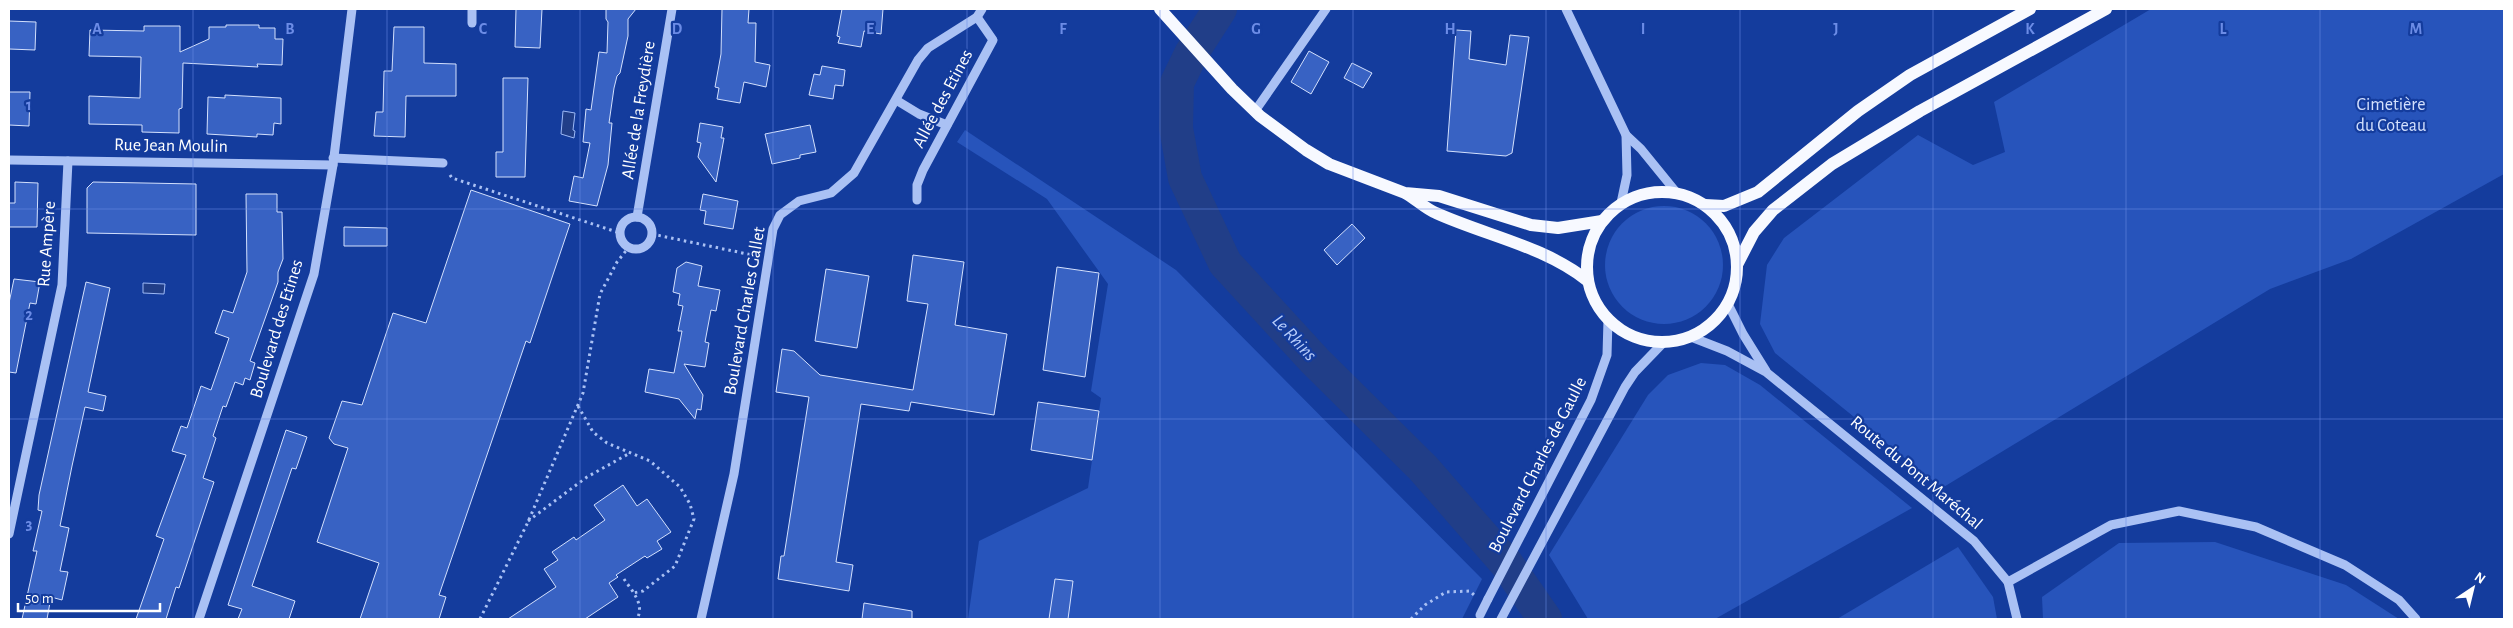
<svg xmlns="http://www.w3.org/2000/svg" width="2513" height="628" font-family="'Alegreya Sans',sans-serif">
  <rect width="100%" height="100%" fill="#143c9d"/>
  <g fill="#2754bb">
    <polygon points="2151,9 2504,9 2504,174 2351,259 2270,289 1942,488 1775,353 1760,324 1767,265 1784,238 1918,135 1973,165 2005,152 1994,102"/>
    <polygon points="965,130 1176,270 1482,579 1462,619 968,619 979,541 1088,488 1101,398 1091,391 1108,284 1047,199 957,142"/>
    <circle cx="1664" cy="265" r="59"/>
    <polygon points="1701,363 1725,365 1760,385 1912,508 1715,619 1588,619 1549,555 1648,395 1668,375"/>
    <polygon points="2119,543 2215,542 2346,585 2399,619 2043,619 2042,597"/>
    <polygon points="1958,547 1993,597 1997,619 1837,619"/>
  </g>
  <g fill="#213e88" stroke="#9db9f6">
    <polygon points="563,111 575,113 573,130 575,131 574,138 561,134"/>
    <polygon points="143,283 165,284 164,294 143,293"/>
  </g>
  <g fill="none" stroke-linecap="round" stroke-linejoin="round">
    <polyline stroke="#213e88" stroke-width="34" points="1220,9 1191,54 1177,83 1176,128 1185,178 1225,263 1315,361 1423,468 1506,563 1545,619"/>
  </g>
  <g fill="#3862c3" stroke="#d3e0fd">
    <polygon points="516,9 542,9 540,48 515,47"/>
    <polygon points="606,9 636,9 628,19 628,36 620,73 617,76 614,88 609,123 612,123 608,165 597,206 569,201 574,176 583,178 590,143 583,142 586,109 591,110 599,52 607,53 608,22 606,19"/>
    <polygon points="722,9 749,9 748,23 756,23 755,62 770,65 766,87 744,82 740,103 717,99 719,88 715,87 721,54"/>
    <polygon points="842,9 883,9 881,34 864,31 861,47 838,43 840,37 837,36"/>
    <polygon points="9,21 36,22 35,50 9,49"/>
    <polygon points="226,25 259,25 259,28 275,28 275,39 283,39 282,65 257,64 258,67 183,63 182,108 179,109 179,133 142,132 142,125 89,124 89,96 140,98 141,57 89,56 90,30 144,31 144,26 180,26 180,52 209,39 209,27 226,27"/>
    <polygon points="394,27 424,27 424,63 456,64 456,96 406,96 405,137 374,136 376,112 383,112 384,71 392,71"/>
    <polygon points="1456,30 1471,31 1469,59 1506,65 1510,35 1529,37 1512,153 1506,156 1447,151"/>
    <polygon points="1309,51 1329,62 1311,94 1291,82"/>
    <polygon points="1352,63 1372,73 1363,88 1344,78"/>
    <polygon points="822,66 845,70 843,86 835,85 833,99 809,95 814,74 820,75"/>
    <polygon points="503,78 528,78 525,177 496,177 496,152 503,152"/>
    <polygon points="9,92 30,92 29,126 9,125"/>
    <polygon points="225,95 281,98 281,124 274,123 273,135 257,134 257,137 207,134 208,97 225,98"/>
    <polygon points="700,123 723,127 721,138 724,138 716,182 698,157 701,143 697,142"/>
    <polygon points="810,125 816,152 800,155 800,158 772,164 765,134"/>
    <polygon points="15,182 38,183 37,227 9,227 9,203 15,203"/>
    <polygon points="93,182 196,184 196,235 87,233 87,188"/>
    <polygon points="471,190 570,224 530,343 526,341 439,595 446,597 439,619 360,619 379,563 317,542 348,448 334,444 329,438 342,401 362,405 393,313 426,323"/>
    <polygon points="246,194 277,194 277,212 282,212 283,259 278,272 278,282 250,361 255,363 250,380 245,378 243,385 235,382 226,407 223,406 213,436 216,438 203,478 214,482 179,588 176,587 166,619 136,619 164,539 156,536 186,455 172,451 181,426 187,428 201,386 211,390 229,338 215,333 223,310 233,313 247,272"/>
    <polygon points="703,194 738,201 733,229 704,224 706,211 700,210"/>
    <polygon points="1352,224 1365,238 1337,265 1324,250"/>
    <polygon points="344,227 387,228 387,246 344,246"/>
    <polygon points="913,255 964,262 955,325 1007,334 994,415 911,402 909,411 861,404 836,562 853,565 849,591 778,579 781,556 784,556 809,397 776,392 782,349 794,351 820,375 913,390 928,304 907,301"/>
    <polygon points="686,262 702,266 698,286 720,290 716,311 711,310 705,342 709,343 705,367 684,364 703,395 701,410 697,409 695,419 679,399 645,392 649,369 674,373 682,331 678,331 683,306 678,305 680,294 673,292 677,268"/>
    <polygon points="1057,267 1099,273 1085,377 1043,370"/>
    <polygon points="826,269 869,276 857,348 815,341"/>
    <polygon points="14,279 40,282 36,304 30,303 16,373 9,372 9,303"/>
    <polygon points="86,282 110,288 88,392 106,396 103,411 85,407 72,466 60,526 69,528 60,571 68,572 62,600 51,597 47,619 22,619 37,551 33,551 42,511 38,510 39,495"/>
    <polygon points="1038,402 1099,411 1092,460 1031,450"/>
    <polygon points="286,430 307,437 296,469 292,468 252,586 295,601 289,619 238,619 242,609 228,605"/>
    <polygon points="623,485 637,506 647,499 671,532 657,541 662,549 647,558 645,556 616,575 618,577 609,583 618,597 585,619 508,619 556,587 544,569 558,560 552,552 574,537 576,540 605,520 594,505"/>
    <polygon points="1055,579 1073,581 1068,619 1049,619"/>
    <polygon points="864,603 912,611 912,619 862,619"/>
  </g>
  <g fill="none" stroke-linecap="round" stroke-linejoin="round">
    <g stroke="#aac1f4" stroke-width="3" stroke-dasharray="2.5 4" stroke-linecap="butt">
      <polyline points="450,175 452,178 620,233"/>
      <polyline points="652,234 757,256"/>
      <polyline points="578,406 593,432 607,443 650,461 680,487 690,504 694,519 675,566 643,591 633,593"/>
      <polyline points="528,521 587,477 630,453"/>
      <path d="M624,579C632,591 645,604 637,619"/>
      <polyline points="480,619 528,522 583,393 600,294 617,262 629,247"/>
      <polyline points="1411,619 1425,605 1446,592 1470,591 1475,596"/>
    </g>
    <g stroke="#aac1f4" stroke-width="9">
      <polyline points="472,9 472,23"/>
      <polyline points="1566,9 1626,135 1627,175 1621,203"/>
      <polyline points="896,100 919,114 947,125"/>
      <polyline points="1255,111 1326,9"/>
      <polyline points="1626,135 1641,149 1676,192"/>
      <polyline points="333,158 443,163"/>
      <polyline points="9,160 333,165"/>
      <polyline points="917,200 917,185 923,170 993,40 977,17"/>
      <polyline points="637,217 672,9"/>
      <circle cx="636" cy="233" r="16"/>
      <polyline points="1728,304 1743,334 1766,371"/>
      <polyline points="1691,337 1727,351 1766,372 1974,541 2008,582 2017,619"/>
      <polyline points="9,534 62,285 68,161"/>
      <polyline points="2008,582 2111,525 2179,511 2256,527 2345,565 2399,600 2416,619"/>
      <polyline points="1488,599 1591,400 1607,355 1608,320"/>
      <polyline points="199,619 314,274 333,165 352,9"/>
      <polyline points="701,619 734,474 773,229 780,215 799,201 831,193 854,173 918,60 928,48 977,17 982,9"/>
      <polyline points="1501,619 1625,387 1635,372 1663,343"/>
    </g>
    <g stroke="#f7f9ff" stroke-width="12">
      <polyline points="1160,9 1232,89 1260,116 1306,150 1329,164 1405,193 1439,196 1531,225 1558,228 1602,221"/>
      <circle cx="1662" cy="267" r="75"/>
      <path d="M1407,194C1417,200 1426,209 1436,213C1487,236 1544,246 1588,281"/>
      <polyline points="1705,205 1724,206 1758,192 1858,111 1910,75 2030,9"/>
      <polyline points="1738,263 1754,232 1773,210 1832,164 1920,111 2106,9"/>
    </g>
    <polyline stroke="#aac1f4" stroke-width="9" points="1480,615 1488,599"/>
  </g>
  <path fill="none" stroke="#6c8ce6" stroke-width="1" stroke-opacity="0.55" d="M193,9V619M387,9V619M580,9V619M773,9V619M967,9V619M1160,9V619M1353,9V619M1546,9V619M1740,9V619M1933,9V619M2126,9V619M2320,9V619M9,209H2504M9,419H2504"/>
  <g text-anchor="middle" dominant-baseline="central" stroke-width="4.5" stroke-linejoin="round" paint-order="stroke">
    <g font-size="18" fill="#fff" stroke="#143c9d">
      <text transform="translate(943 99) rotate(-62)">Allée des Etines</text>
      <text transform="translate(639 110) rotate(-81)">Allée de la Freydière</text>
      <text transform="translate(171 146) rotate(1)">Rue Jean Moulin</text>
      <text transform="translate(47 244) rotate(-86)">Rue Ampère</text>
      <text transform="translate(745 311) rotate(-80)">Boulevard Charles Gallet</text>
      <text transform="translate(277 329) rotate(-73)">Boulevard des Etines</text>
      <text transform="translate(1538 465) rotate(-63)">Boulevard Charles de Gaulle</text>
      <text transform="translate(1916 473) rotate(40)">Route du Pont Maréchal</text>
    </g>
    <g font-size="18" fill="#d3e0fd" stroke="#143c9d">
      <text x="2391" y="105">Cimetière<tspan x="2391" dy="21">du Coteau</tspan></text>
    </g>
    <g font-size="19" font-style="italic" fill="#b7ccfa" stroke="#143c9d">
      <text transform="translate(1294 338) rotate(47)">Le Rhins</text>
    </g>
  </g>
  <g font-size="16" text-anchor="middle" font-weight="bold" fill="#6c8ce6" stroke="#143c9d" stroke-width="4.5" stroke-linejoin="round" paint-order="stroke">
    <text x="97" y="34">A</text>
    <text x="290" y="34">B</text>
    <text x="483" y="34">C</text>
    <text x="677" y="34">D</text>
    <text x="870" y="34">E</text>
    <text x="1063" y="34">F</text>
    <text x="1256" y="34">G</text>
    <text x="1450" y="34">H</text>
    <text x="1643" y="34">I</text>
    <text x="1836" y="34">J</text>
    <text x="2030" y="34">K</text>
    <text x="2223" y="34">L</text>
    <text x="2416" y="34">M</text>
    <text x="29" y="110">1</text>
    <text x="29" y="320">2</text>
    <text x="29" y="529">3</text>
  </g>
  <rect width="2513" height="628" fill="none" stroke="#ffffff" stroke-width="20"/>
  <g transform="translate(2473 588) rotate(35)" stroke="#143c9d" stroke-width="4" paint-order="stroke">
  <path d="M0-4L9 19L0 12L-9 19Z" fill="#ffffff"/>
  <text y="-8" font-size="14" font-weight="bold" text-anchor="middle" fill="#ffffff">N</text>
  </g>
  <path d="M18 603v8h142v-8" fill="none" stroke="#ffffff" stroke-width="2.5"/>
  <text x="25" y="603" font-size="15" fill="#ffffff" stroke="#143c9d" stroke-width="4" paint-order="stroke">50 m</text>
</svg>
